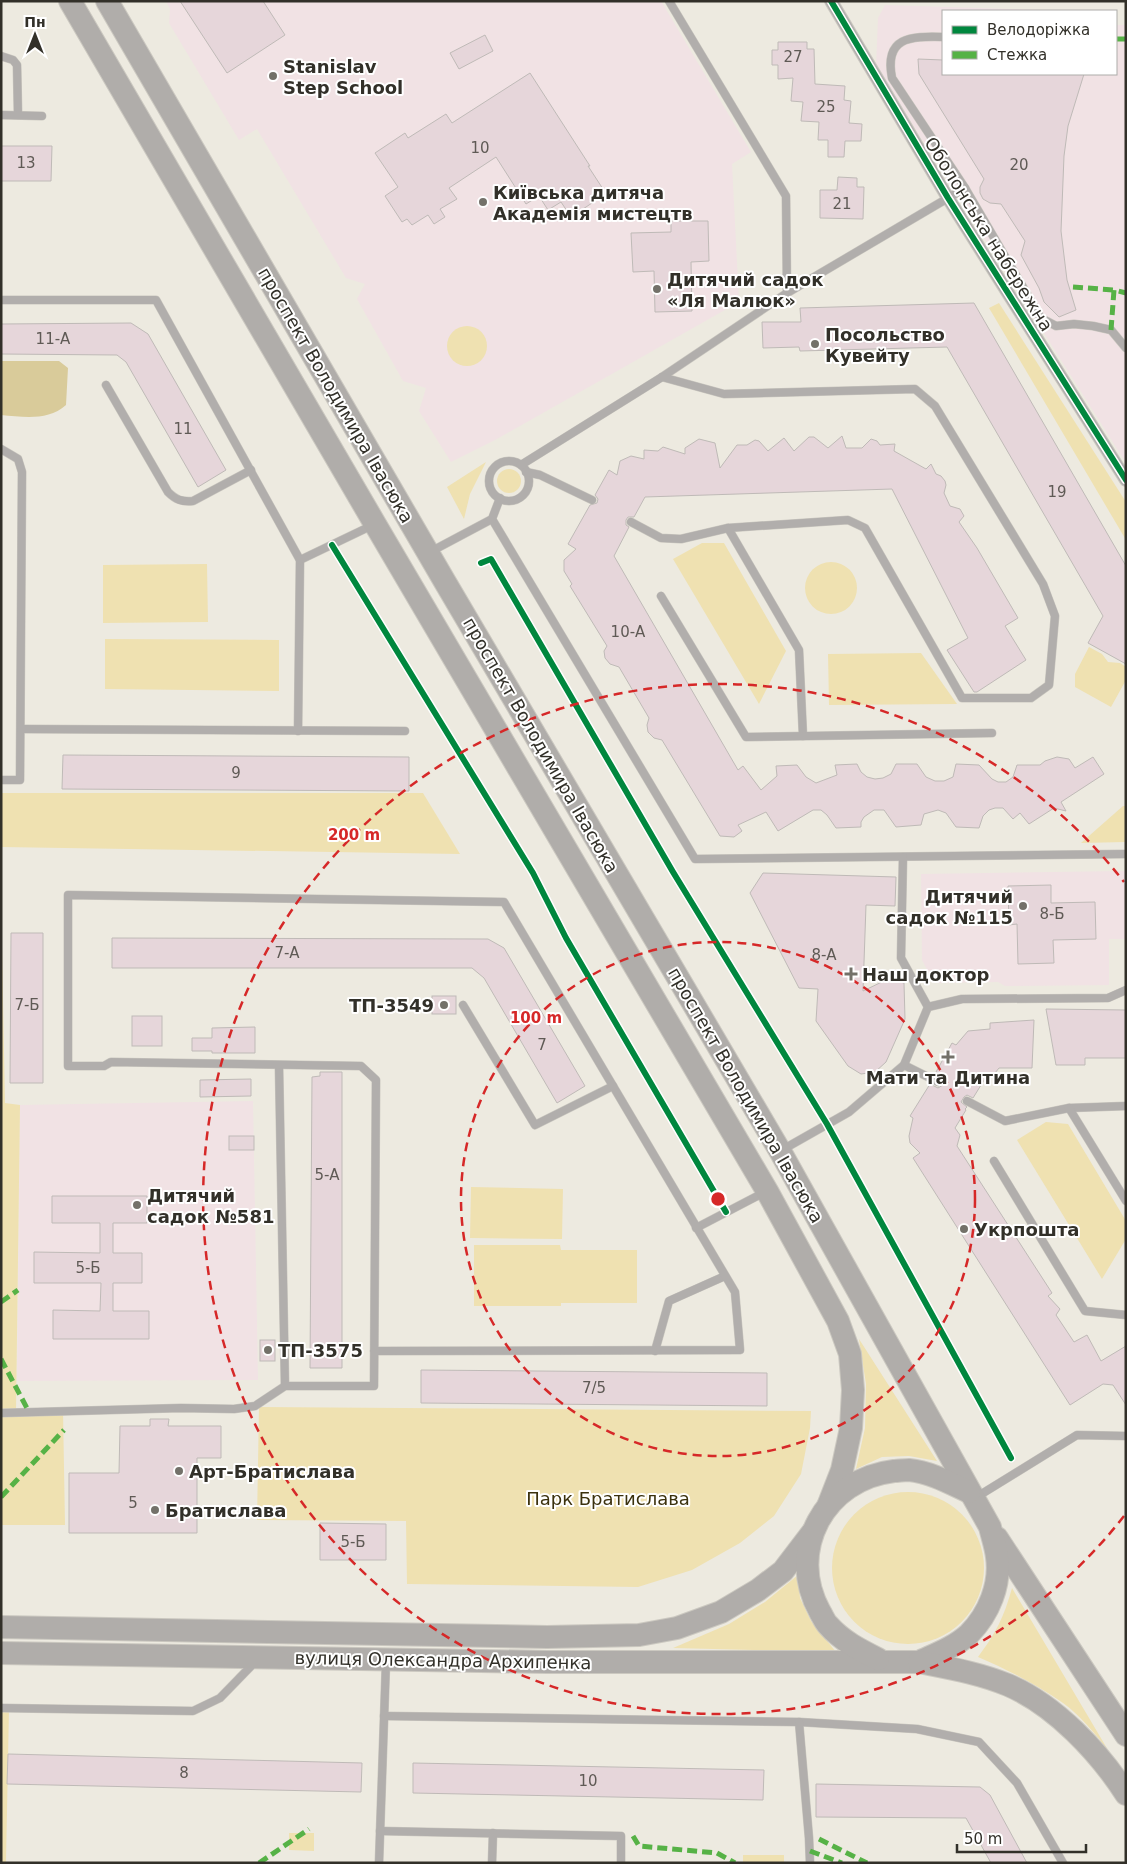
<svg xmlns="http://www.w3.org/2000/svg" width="1127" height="1864" font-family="'DejaVu Sans',sans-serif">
  <rect width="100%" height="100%" fill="#edeae0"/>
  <g fill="#f1e2e4">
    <polygon points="166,1 661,1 751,152 732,164 739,302 495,440 451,462 419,411 426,388 403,381 357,299 365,284 346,278 257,129 239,140 169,23 170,9"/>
    <polygon points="885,5 1074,11 943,11 943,74 1116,74 1116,25 1126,25 1126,463 876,67 878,18"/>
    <polygon points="1125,871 1126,939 1109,939 1109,985 1005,986 998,982 934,983 922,960 921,874"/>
    <polygon points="253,1101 258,1380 17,1381 20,1105"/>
  </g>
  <g fill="#efe1b1">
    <polygon points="999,303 1126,502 1126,540 989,308"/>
    <circle cx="467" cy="346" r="20"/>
    <polygon points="486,462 470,494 464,519 447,487"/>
    <circle cx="509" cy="481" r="12"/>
    <polygon points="702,543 724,543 786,651 759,704 673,559"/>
    <circle cx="831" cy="588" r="26"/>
    <polygon points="207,564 208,622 103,623 103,565"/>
    <polygon points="105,639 279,640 279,691 105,689"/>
    <polygon points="1089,647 1102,654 1108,662 1120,663 1126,667 1126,680 1111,707 1075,687 1075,674"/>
    <polygon points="921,653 957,704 829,705 828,654"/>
    <polygon points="1,793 423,793 460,854 1,847"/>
    <polygon points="1123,806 1126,806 1126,842 1081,843"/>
    <polygon points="1,895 5,1103 20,1105 16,1412 63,1410 65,1525 1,1525"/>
    <polygon points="1046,1122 1068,1124 1126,1221 1126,1239 1102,1279 1017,1140"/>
    <polygon points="471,1187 563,1189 562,1239 470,1238"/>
    <polygon points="474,1245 560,1245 561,1250 637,1250 637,1303 561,1303 561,1306 474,1306"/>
    <polygon points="859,1339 937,1461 909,1456 882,1457 856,1469 865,1428 866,1384"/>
    <polygon points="259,1407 811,1411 810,1428 801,1474 774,1516 740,1543 692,1570 638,1587 407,1584 406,1521 257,1520"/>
    <circle cx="908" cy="1568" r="76"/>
    <polygon points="798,1575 800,1598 811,1621 836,1652 673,1648 729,1624 765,1602"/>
    <path d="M1012,1588L1108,1750C1095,1734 1080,1715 1063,1703C1036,1684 1008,1670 978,1657C996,1633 1004,1617 1012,1588Z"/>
    <polygon points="1,1709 9,1709 6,1863 1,1863"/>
    <polygon points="289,1833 314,1833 314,1851 289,1850"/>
    <rect x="743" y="1855" width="41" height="8"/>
  </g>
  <path fill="#d9cb9a" d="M1,361H59L68,368L66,405C48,421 24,417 1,415Z"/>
  <g fill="#e6d6da" stroke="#bfbab7">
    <polygon points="180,1 263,1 285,35 227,73"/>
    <polygon points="485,35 493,51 459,69 450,53"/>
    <polygon points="778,42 807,42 807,49 814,49 815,84 845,86 844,100 851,101 849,123 862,124 861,141 845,141 844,157 828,157 828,140 818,140 819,122 801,121 803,102 791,101 793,78 778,79 778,65 772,65 772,50 778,50"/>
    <polygon points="918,59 943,60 943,74 1084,74 1068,126 1064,156 1061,231 1067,280 1076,310 1059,317 1044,302 1039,288 1021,255 1025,241 1001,204 990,203 983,199 980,193 980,187 984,179 919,74"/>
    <polygon points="530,73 590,166 588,166 603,189 595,194 598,199 571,217 561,202 548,210 539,196 526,204 496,157 449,188 457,199 440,209 445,217 434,224 428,215 412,225 407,219 402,222 385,196 398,187 375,153 405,133 408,138 446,114 452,123"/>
    <polygon points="1,146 52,146 51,181 1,181"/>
    <polygon points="838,177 857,178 857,187 864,187 863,219 820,218 820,190 837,190"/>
    <polygon points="671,221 708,221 709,261 691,262 692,311 655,312 654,271 633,272 631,233 671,232"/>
    <polygon points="974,303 1126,566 1126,664 1088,643 1103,616 947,347 800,351 799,347 763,348 762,322 801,322 800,308"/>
    <polygon points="131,323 148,334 226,470 198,487 126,362 117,355 1,354 1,324"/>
    <polygon points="842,436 846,448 862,448 871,439 877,441 880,445 895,444 894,451 926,469 931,464 936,474 941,476 945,481 946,485 944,493 950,506 960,509 964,516 959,522 977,548 1018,618 1005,626 1026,660 977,692 974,692 947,650 968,638 892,489 645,497 634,517 628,517 626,520 626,525 629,527 614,556 738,770 743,766 761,790 777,776 776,766 797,765 806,777 816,783 837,775 835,765 857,764 861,772 867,777 875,779 883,778 891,774 896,764 917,764 926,777 935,781 944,781 953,777 956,764 979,765 992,779 998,782 1006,782 1013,777 1017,765 1040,765 1045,761 1057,757 1069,759 1075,768 1093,757 1104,774 1061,802 1066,811 1054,808 1029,824 1020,813 1013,819 1003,808 995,808 989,810 983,816 979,828 956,827 946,813 938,810 924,814 921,825 896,827 884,810 874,810 864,817 861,822 861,827 836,828 827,815 821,810 813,810 778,831 766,812 738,825 742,831 734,837 720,836 662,740 654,738 648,732 647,725 649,718 619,667 610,664 605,658 604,651 607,646 570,586 572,584 564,571 564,560 576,549 568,544 590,505 597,503 598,499 595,495 609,470 617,475 620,461 631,456 644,459 644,450 658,451 663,447 685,454 685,448 699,439 715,443 720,468 737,445 747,445 755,440 759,441 768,451 784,438 794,451 809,437 814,437 828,448"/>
    <polygon points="63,755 409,757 409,791 62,789"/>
    <polygon points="763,873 896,877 895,906 866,905 863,991 888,979 904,983 905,1019 886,1062 875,1072 861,1074 848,1066 816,1021 818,989 799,988 750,893"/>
    <polygon points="1051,885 1051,903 1095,902 1096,939 1053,940 1054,963 1018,964 1017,924 1009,925 1008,886"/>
    <polygon points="11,933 43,933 43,1083 10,1083"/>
    <polygon points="112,938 488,939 504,948 585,1086 557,1103 484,978 472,968 112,968"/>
    <rect x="432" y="996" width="24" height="18"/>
    <polygon points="1046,1009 1126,1010 1126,1058 1085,1058 1085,1065 1056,1065"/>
    <rect x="132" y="1016" width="30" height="30"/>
    <polygon points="1034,1020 1032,1068 999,1068 995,1073 986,1077 973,1098 967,1095 964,1097 961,1102 967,1107 965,1109 966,1110 955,1128 960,1135 957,1146 1052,1293 1048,1296 1060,1309 1056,1315 1074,1342 1087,1335 1101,1361 1126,1346 1126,1405 1113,1385 1103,1384 1070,1405 913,1158 920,1153 910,1143 909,1136 913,1118 910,1116 930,1084 938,1088 943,1085 943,1079 936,1075 937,1073 936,1072 952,1043 956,1045 968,1031 990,1029 990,1023"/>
    <polygon points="255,1027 255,1053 212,1053 212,1051 192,1051 192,1038 212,1038 212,1028"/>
    <polygon points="320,1072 342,1072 342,1368 310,1368 312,1077 320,1076"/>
    <polygon points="251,1079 251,1096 200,1097 200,1080"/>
    <rect x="229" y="1136" width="25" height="14"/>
    <polygon points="52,1196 147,1196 147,1223 113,1223 113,1253 142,1253 142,1283 113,1283 113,1311 149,1311 149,1339 53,1339 53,1310 100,1311 101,1283 34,1283 34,1252 100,1253 100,1223 52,1223"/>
    <rect x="260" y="1340" width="15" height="21"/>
    <polygon points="421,1370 767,1373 767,1406 421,1403"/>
    <polygon points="150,1419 169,1419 168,1426 221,1426 221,1458 197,1458 197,1533 69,1533 69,1473 119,1473 120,1426 150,1426"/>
    <polygon points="320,1523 386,1524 386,1560 320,1560"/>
    <polygon points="8,1754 362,1763 361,1792 7,1784"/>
    <polygon points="413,1763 764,1770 763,1800 413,1793"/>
    <polygon points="816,1784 980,1787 990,1795 1027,1863 991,1863 966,1818 816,1817"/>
  </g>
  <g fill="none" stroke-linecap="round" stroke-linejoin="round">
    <defs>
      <g id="service">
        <polyline points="669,1 786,196 787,293"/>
        <path d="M943,37C910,36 884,37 892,78L965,188"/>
        <polyline points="1,56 13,60 17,65 18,115"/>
        <polyline points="1,115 42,116"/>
        <polyline points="1,300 156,300 300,560 298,731"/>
        <path d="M106,385L168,492C176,500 182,502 193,501L251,470"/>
        <polyline points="1,449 18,459 22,472 20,780 1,780"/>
        <circle cx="509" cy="481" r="20"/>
        <polyline points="521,465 662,377 787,293 965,188 1041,318 1056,326 1074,324 1093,326 1111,330 1126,348"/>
        <polyline points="526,472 540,475 592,500"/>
        <polyline points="492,519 695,859 1126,854"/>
        <polyline points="631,522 661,538 681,539 728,528 848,520 865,528 962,698 1031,698 1049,685 1055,616 1043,584 935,406 915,389 724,394 662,377"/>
        <polyline points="728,528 799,650 803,736"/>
        <polyline points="430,552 492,519 500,498"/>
        <polyline points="300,560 373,525"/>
        <polyline points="661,596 746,737 992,733"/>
        <polyline points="21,729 405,731"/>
        <polyline points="903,857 901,958 928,1007"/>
        <polyline points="463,1005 535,1125 613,1086"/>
        <polyline points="904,1065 938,1082"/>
        <polyline points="279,1066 285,1386"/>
        <polyline points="967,1101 1005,1121 1069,1108 1126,1106"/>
        <polyline points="1069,1108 1126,1201"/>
        <polyline points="782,1150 849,1112 904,1065 928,1007 962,999 1108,998 1126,990"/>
        <polyline points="994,1161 1085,1311 1126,1315"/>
        <polyline points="696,1228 765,1192"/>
        <polyline points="655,1351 669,1301 725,1276"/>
        <path d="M1,1413L181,1408L234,1409L255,1406L285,1386H374C374,1284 375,1182 376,1080L361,1066L111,1062L104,1066H68V895L504,902L735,1292L740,1350L374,1351"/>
        <polyline points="975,1498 1077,1435 1126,1436"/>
        <polyline points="1,1708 193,1711 220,1698 256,1661"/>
        <polyline points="384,1716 799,1722 917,1729 979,1742 1017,1783 1063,1863"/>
        <polyline points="799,1722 809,1838 810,1863"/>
        <polyline points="380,1831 621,1836 621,1863"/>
        <polyline points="379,1863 386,1662"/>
        <polyline points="492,1863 493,1833"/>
      </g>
      <polyline id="pedestrian" points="831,1 948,198 1126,480"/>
      <g id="secondary">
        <polyline points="70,1 375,524 767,1191 838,1321 850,1354 853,1390 851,1428 842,1470 828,1506"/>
        <polyline points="997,1538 1126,1735"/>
        <polyline points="1,1627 547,1637 639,1635 677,1628 721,1612 758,1590 783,1571 812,1533"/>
        <path d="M1,1653L547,1662H919C936,1654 955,1647 969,1634C989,1614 1001,1584 997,1557C996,1547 992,1536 990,1527L780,1151L445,582L107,1"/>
        <path d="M878,1659C860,1650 842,1641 828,1625C825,1622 823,1617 820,1612C786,1551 824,1479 894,1471C898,1471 904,1470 909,1470C930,1472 950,1483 969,1492"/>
        <path d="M919,1662C949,1668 979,1673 1008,1685C1055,1705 1099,1752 1126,1794"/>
      </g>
    </defs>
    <use href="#service" stroke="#cbc8c0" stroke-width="9"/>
    <use href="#pedestrian" stroke="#cbc8c0" stroke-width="14"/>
    <use href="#secondary" stroke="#cbc8c0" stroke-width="24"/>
    <use href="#service" stroke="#b1aeac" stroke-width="8"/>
    <use href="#pedestrian" stroke="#b1aeac" stroke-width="12"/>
    <use href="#secondary" stroke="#b0adaa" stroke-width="22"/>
    <g stroke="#56b246" stroke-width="5" stroke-dasharray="10 5" stroke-linecap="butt">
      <polyline points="1116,39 1126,39"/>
      <polyline points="1073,287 1114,290"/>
      <polyline points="1111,330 1114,290 1126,293"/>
      <polyline points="1,1302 18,1290"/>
      <polyline points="1,1359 29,1412"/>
      <polyline points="1,1497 64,1430"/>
      <polyline points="633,1836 639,1846 717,1853 735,1863"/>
      <polyline points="819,1839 867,1863"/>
      <polyline points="810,1851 842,1863"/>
      <polyline points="259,1863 309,1829"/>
    </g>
    <defs>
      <g id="cycleway">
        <polyline points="831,1 948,198 1126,480"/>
        <polyline points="332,545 533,873 566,938 726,1212"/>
        <polyline points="481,563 491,559 673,872 827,1124 1011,1458"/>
      </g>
    </defs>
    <use href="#cycleway" stroke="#fff" stroke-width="9"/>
    <use href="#cycleway" stroke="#00873e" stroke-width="6"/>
  </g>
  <g fill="none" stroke="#d62828" stroke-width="2.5" stroke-dasharray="9 6">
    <circle cx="718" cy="1199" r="257"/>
    <path d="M1124 1516A515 515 0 1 1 1124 882"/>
  </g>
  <g fill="#737169" stroke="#fff" stroke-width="2">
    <circle cx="273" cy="76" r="5"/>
    <circle cx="483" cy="202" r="5"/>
    <circle cx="657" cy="289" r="5"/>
    <circle cx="815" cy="344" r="5"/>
    <circle cx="1023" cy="906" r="5"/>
    <path d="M848.5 966.5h5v5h5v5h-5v5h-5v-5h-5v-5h5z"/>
    <circle cx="444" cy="1005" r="5"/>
    <path d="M945.5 1049.5h5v5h5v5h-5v5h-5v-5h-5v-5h5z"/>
    <circle cx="137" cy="1205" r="5"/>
    <circle cx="964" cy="1229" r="5"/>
    <circle cx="268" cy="1350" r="5"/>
    <circle cx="179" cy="1471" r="5"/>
    <circle cx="155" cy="1510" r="5"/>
  </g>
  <g text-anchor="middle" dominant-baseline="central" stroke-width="4" stroke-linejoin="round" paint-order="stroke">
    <g font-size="15" fill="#5f5a55">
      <text x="793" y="57">27</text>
      <text x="826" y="107">25</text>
      <text x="480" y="148">10</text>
      <text x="26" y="163">13</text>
      <text x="1019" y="165">20</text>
      <text x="842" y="204">21</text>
      <text x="53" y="339">11-А</text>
      <text x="183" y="429">11</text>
      <text x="1057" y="492">19</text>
      <text x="628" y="632">10-А</text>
      <text x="236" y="773">9</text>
      <text x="1052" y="914">8-Б</text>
      <text x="287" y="953">7-А</text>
      <text x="824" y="955">8-А</text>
      <text x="27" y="1005">7-Б</text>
      <text x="542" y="1045">7</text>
      <text x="327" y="1175">5-А</text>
      <text x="88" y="1268">5-Б</text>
      <text x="594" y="1388">7/5</text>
      <text x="133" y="1503">5</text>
      <text x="353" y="1542">5-Б</text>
      <text x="184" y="1773">8</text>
      <text x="588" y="1781">10</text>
    </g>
    <g font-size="18" font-weight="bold" fill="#323029" stroke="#fff" text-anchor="start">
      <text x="283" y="66">Stanislav<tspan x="283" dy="21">Step School</tspan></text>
      <text x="493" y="192">Київська дитяча<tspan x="493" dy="21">Академія мистецтв</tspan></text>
      <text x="667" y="279">Дитячий садок<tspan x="667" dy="21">«Ля Малюк»</tspan></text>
      <text x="825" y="334">Посольство<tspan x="825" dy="21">Кувейту</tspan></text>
      <text x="1013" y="896" text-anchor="end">Дитячий<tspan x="1013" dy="21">садок №115</tspan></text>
      <text x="862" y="974">Наш доктор</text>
      <text x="434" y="1005" text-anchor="end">ТП-3549</text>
      <text x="948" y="1077" text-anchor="middle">Мати та Дитина</text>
      <text x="147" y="1195">Дитячий<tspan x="147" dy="21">садок №581</tspan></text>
      <text x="974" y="1229">Укрпошта</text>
      <text x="278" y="1350">ТП-3575</text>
      <text x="189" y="1471">Арт-Братислава</text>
      <text x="165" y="1510">Братислава</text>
    </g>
    <g font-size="18" fill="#323029" stroke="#fff">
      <text transform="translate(989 234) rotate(58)">Оболонська набережна</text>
      <text transform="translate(336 395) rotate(60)">проспект Володимира Івасюка</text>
      <text transform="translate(541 745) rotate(60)">проспект Володимира Івасюка</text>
      <text transform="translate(746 1095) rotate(60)">проспект Володимира Івасюка</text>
      <text transform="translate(443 1660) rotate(1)">вулиця Олександра Архипенка</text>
    </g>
    <g font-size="18" fill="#3b310d" stroke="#fff">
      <text x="608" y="1498">Парк Братислава</text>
    </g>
  </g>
  <circle cx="718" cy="1199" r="8" fill="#d62828" stroke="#fff" stroke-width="2.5"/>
  <g font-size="15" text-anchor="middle" font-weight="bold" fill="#d62828" stroke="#fff" stroke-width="4" stroke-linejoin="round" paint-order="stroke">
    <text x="354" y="840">200 m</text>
    <text x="536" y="1023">100 m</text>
  </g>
  <rect width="1127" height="1864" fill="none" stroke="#323029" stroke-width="5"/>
  <rect x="942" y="10" width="175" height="65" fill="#ffffff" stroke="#adaca9"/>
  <rect x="952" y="26" width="25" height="8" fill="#00873e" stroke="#adaca9"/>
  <text x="987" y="35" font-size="15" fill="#323029">Велодоріжка</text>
  <rect x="952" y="51" width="25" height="8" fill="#56b246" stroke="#adaca9"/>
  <text x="987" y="60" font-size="15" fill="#323029">Стежка</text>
  <g transform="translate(35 35)" stroke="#ffffff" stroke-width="4" paint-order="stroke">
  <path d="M0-4L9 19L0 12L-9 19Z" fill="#323029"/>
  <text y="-8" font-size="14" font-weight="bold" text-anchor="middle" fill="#323029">Пн</text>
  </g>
  <path d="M957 1844v8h129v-8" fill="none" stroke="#323029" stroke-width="2.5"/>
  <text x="964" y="1844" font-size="15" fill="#323029" stroke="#ffffff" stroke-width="4" paint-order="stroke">50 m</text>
</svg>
